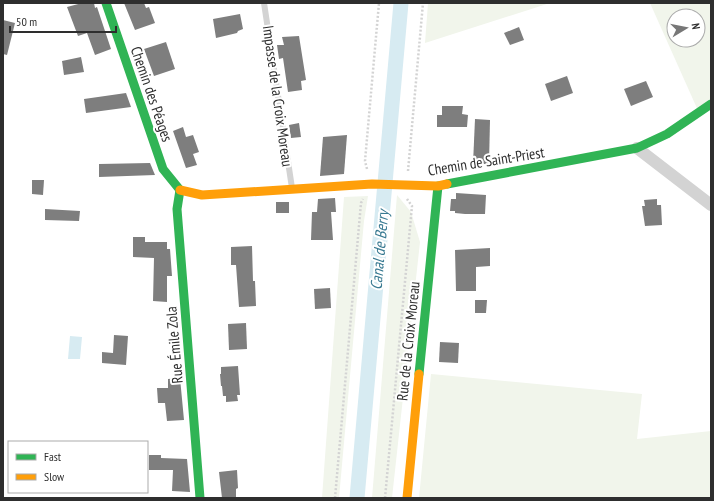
<svg xmlns="http://www.w3.org/2000/svg" width="714" height="501" font-family="'PT Sans Narrow',sans-serif">
  <rect width="100%" height="100%" fill="#fff"/>
  <g fill="#f1f5eb" fill-rule="evenodd">
    <polygon points="428,3 550,3 425,43"/>
    <path d="M650,3H711V108L700,115ZM674,16H698V40H674Z"/>
    <polygon points="397,195 411,212 420,242 392,498 372,498"/>
    <polygon points="368,196 364,221 339,498 322,498 344,197"/>
    <polygon points="431,374 642,394 637,439 711,431 711,498 419,498"/>
  </g>
  <polygon fill="#d7ebf2" points="70,336 82,337 80,359 68,359"/>
  <g fill="none" stroke-linecap="round" stroke-linejoin="round">
    <polyline stroke="#d7ebf2" stroke-width="15" points="357,498 401,3"/>
  </g>
  <g fill="#7e7e7e">
    <polygon points="82,3 94,3 95,8 97,7 111,49 95,55 87,33 78,36 67,7"/>
    <polygon points="124,3 144,3 146,8 149,7 155,23 135,30"/>
    <polygon points="240,14 243,29 238,31 237,33 216,38 213,19"/>
    <polygon points="3,20 15,23 7,55 3,54"/>
    <polygon points="519,27 524,40 510,45 504,33"/>
    <polygon points="299,36 306,80 301,81 302,90 288,92 283,58 279,59 277,45 284,45 282,37"/>
    <polygon points="166,42 175,69 154,76 144,49"/>
    <polygon points="81,57 84,72 64,75 62,61"/>
    <polygon points="567,76 573,93 551,101 545,84"/>
    <polygon points="646,81 653,97 631,106 624,89"/>
    <polygon points="126,93 131,107 86,113 84,99"/>
    <polygon points="442,106 463,106 462,114 468,115 467,127 437,127 437,115 442,115"/>
    <polygon points="475,119 490,120 489,164 473,164"/>
    <polygon points="299,123 301,137 291,138 289,125"/>
    <polygon points="183,127 186,137 193,135 199,152 193,154 197,165 186,168 173,131"/>
    <polygon points="347,135 344,174 320,176 323,137"/>
    <polygon points="150,163 155,175 99,177 99,164"/>
    <polygon points="32,180 44,180 43,195 32,194"/>
    <polygon points="456,193 486,195 485,214 465,214 455,213 455,211 450,211 451,199 456,199"/>
    <polygon points="335,198 336,212 331,212 333,240 311,240 312,212 317,212 318,199"/>
    <polygon points="657,199 657,205 661,205 662,225 645,226 642,206 645,206 644,200"/>
    <rect x="276" y="202" width="13" height="11"/>
    <polygon points="45,209 80,211 79,221 45,220"/>
    <polygon points="133,237 145,237 145,242 167,242 167,249 170,249 172,276 167,276 167,302 153,301 154,258 133,257"/>
    <polygon points="252,246 253,281 255,281 256,306 239,307 236,265 231,265 231,247"/>
    <polygon points="490,248 490,266 476,267 476,291 456,291 455,250"/>
    <polygon points="330,288 331,308 315,309 314,289"/>
    <polygon points="475,300 487,300 486,313 475,313"/>
    <polygon points="246,323 247,349 229,350 228,324"/>
    <polygon points="114,335 128,336 126,365 102,363 102,352 113,353"/>
    <polygon points="440,342 459,343 458,363 439,362"/>
    <polygon points="238,366 240,395 237,395 238,401 226,402 226,396 223,396 222,386 221,386 220,374 221,374 221,367"/>
    <polygon points="180,378 184,420 167,421 165,403 158,403 157,388 168,388 168,379"/>
    <polygon points="149,455 161,455 161,458 187,459 190,492 172,491 173,470 149,470"/>
    <polygon points="237,470 238,488 236,489 236,498 222,498 219,472"/>
  </g>
  <g fill="none" stroke-linecap="round" stroke-linejoin="round">
    <g stroke="#d3d3d3" stroke-width="2.5" stroke-dasharray="2 2" stroke-linecap="butt">
      <polyline points="367,169 365,161 379,3"/>
      <polyline points="408,171 423,3"/>
      <polyline points="335,498 361,203 363,199"/>
      <polyline points="385,498 412,206 407,199"/>
    </g>
    <polyline stroke="#d3d3d3" stroke-width="6" points="264,3 292,188"/>
    <polyline stroke="#d3d3d3" stroke-width="12" points="637,148 711,205"/>
    <g stroke="#30b455" stroke-width="9">
      <polyline points="106,3 163,169 180,190"/>
      <polyline points="447,184 637,148 667,134 711,104"/>
      <polyline points="180,190 177,209 200,498"/>
      <polyline points="419,374 438,186"/>
    </g>
    <g stroke="#ff9f0a" stroke-width="9">
      <polyline points="180,190 202,195 372,184 438,186 447,184"/>
      <polyline points="407,498 419,374"/>
    </g>
  </g>
  <g text-anchor="middle" dominant-baseline="central" stroke-width="4" stroke-linejoin="round" paint-order="stroke">
    <g font-size="15" fill="#2e2e2e" stroke="#fff">
      <text transform="translate(152 94) rotate(71)">Chemin des Péages</text>
      <text transform="translate(278 96) rotate(82)">Impasse de la Croix Moreau</text>
      <text transform="translate(486 161) rotate(-9)">Chemin de Saint-Priest</text>
      <text transform="translate(408 341) rotate(-84)">Rue de la Croix Moreau</text>
      <text transform="translate(174 345) rotate(-95)">Rue Émile Zola</text>
    </g>
    <g font-size="16" font-style="italic" fill="#397a92" stroke="#fff">
      <text transform="translate(379 250) rotate(-85)">Canal de Berry</text>
    </g>
  </g>
  <rect width="714" height="501" fill="none" stroke="#2e2e2e" stroke-width="8"/>
  <rect x="8" y="441" width="140" height="52" fill="#ffffff" stroke="#ababab"/>
  <rect x="16" y="454" width="20" height="6" fill="#30b455" stroke="#ababab"/>
  <text x="44" y="461" font-size="12" fill="#2e2e2e">Fast</text>
  <rect x="16" y="474" width="20" height="6" fill="#ff9f0a" stroke="#ababab"/>
  <text x="44" y="481" font-size="12" fill="#2e2e2e">Slow</text>
  <g transform="translate(686 28) rotate(80)"><circle r="19" fill="#ffffff" stroke="#ababab"/>
  <path d="M0-3L7 15L0 10L-7 15Z" fill="#777777"/>
  <text y="-6" font-size="11" font-weight="bold" text-anchor="middle" fill="#2e2e2e">N</text>
  </g>
  <path d="M10 26v6h106v-6" fill="none" stroke="#2e2e2e" stroke-width="2"/>
  <text x="16" y="26" font-size="12" fill="#2e2e2e" stroke="#ffffff" stroke-width="3" paint-order="stroke">50 m</text>
</svg>
